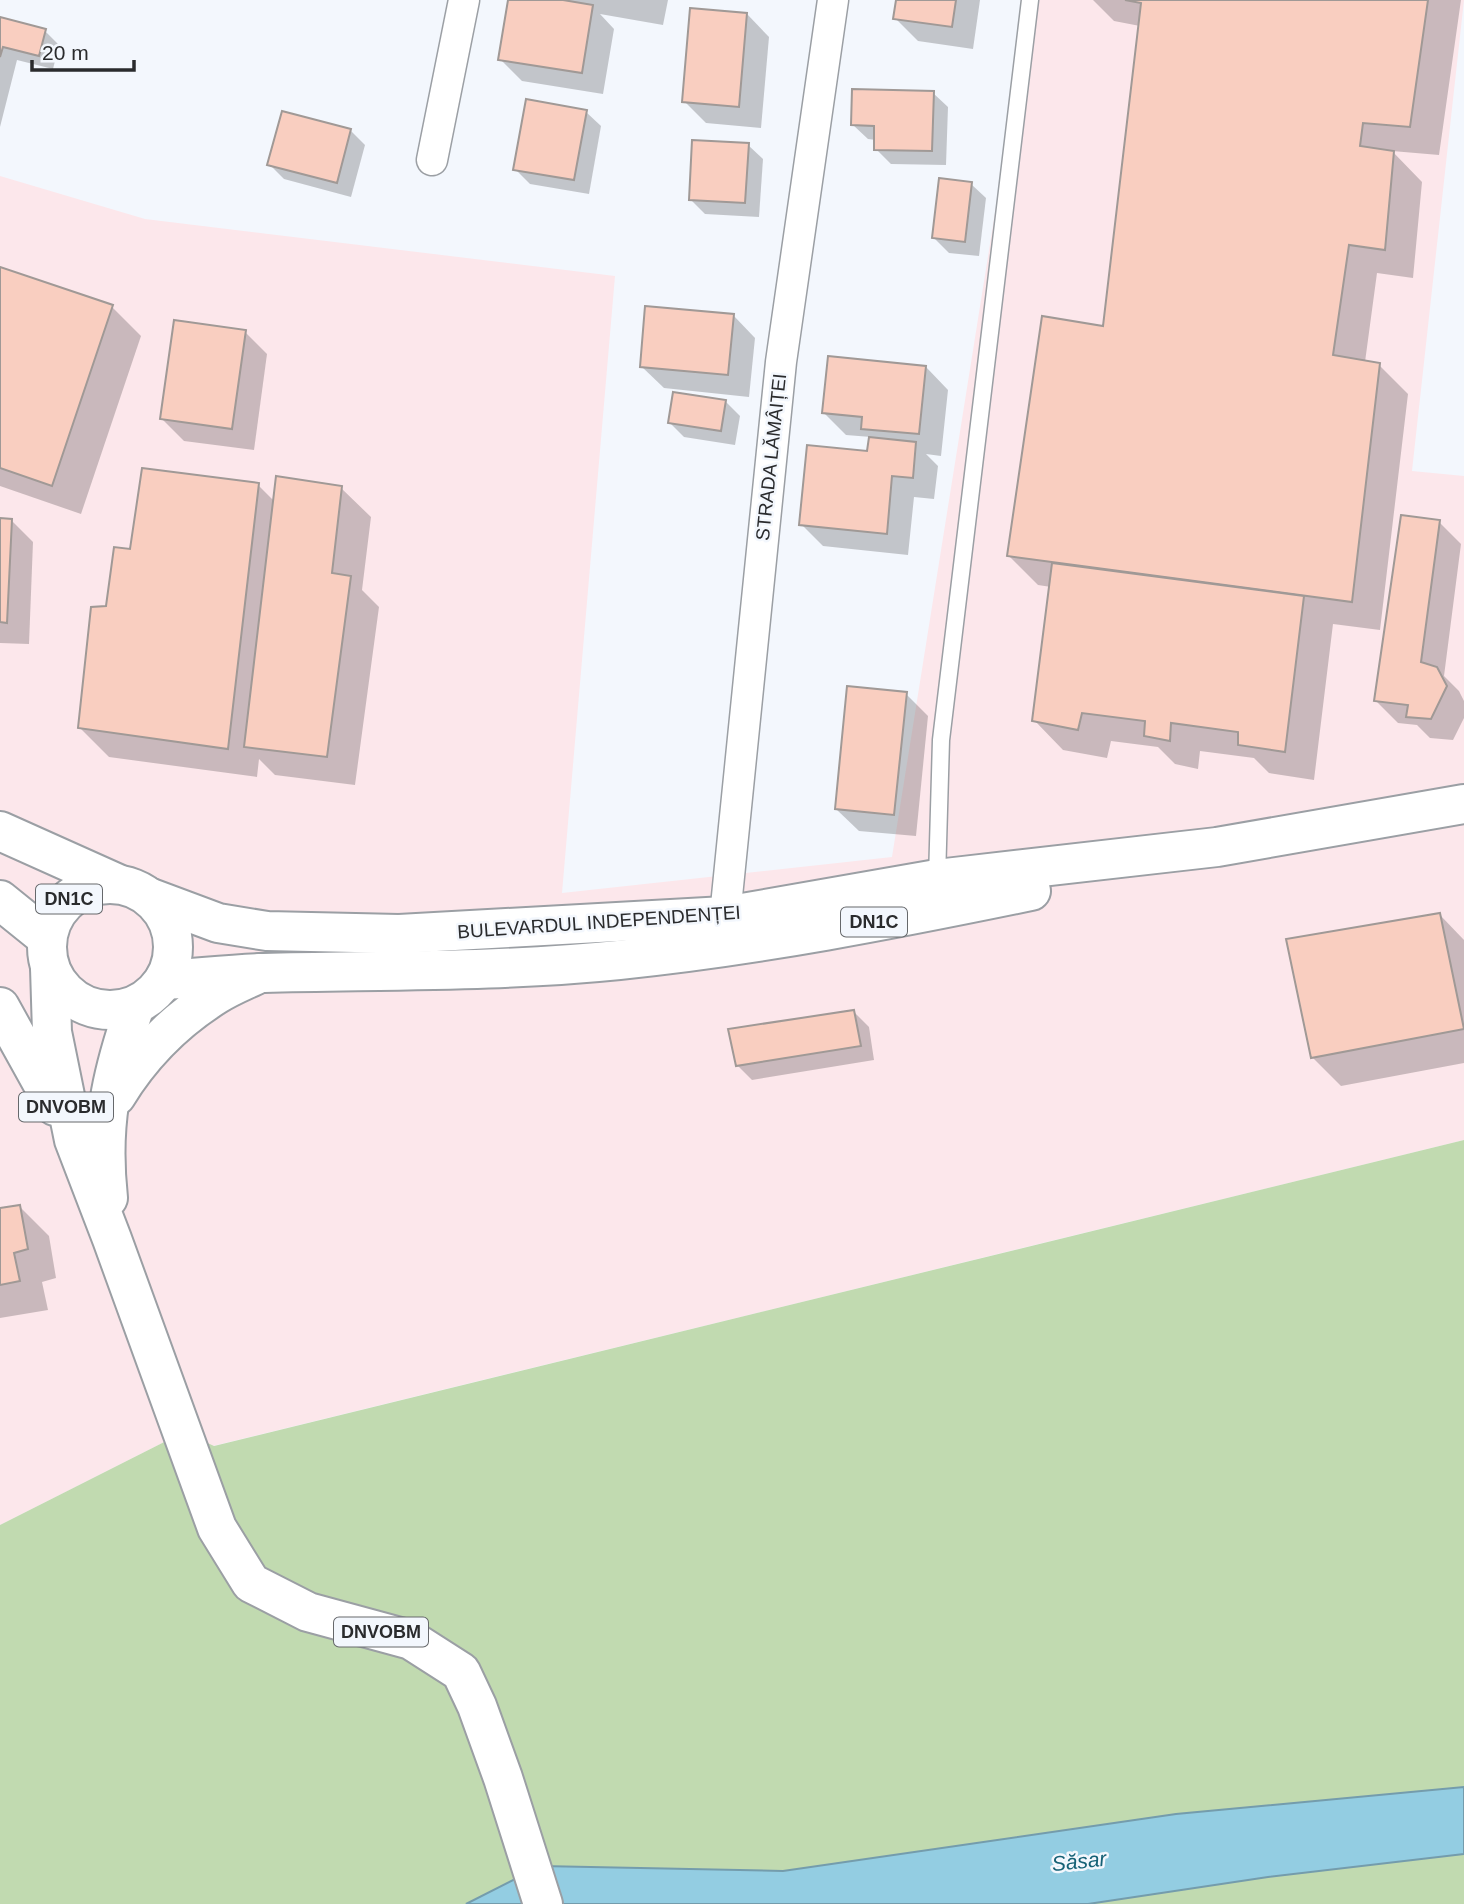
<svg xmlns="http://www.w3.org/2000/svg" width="1464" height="1904" font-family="Arial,sans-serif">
  <rect width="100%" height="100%" fill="#f3f7fd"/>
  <polygon fill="#fce7eb" points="1029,0 1464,0 1412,471 1464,476 1464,1140 213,1446 184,1432 0,1525 0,176 145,219 615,276 562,893 892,857"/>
  <polygon fill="#c1dab0" points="1464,1140 1464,1904 0,1904 0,1525 184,1432 214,1446"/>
  <polygon fill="#93cde2" stroke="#749cac" stroke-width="2" points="1464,1787 1464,1854 1268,1877 1088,1904 466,1904 541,1866 783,1871 1176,1814"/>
  <g fill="#0003">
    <polygon points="510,0 668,0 663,25 600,14 614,29 603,94 522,81 500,59"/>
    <polygon points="898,0 980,0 973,49 918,41 895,18"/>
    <polygon points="1093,0 1461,0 1439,155 1392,151 1422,182 1413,278 1377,273 1365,362 1379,365 1408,394 1380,630 1333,624 1314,780 1269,773 1254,758 1200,751 1198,769 1175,764 1158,747 1111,741 1107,758 1063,750 1034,720 1051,587 1038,585 1009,556 1104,328 1140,26 1114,21"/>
    <polygon points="747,14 769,37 761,128 706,123 684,101"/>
    <polygon points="0,19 45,31 59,45 53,69 17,60 0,127"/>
    <polygon points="933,93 948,107 946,165 891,164 876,149 876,140 868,139 853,125"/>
    <polygon points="586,112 601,126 589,194 530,184 515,169"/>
    <polygon points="350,130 365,145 351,197 284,179 269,164"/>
    <polygon points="748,145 763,159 759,217 705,214 690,199"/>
    <polygon points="971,184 986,198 979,256 949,253 934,238"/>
    <polygon points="0,269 112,307 141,336 81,514 0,486"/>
    <polygon points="733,315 755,338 749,397 664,388 641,366"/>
    <polygon points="245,332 267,354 254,450 184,441 161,418"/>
    <polygon points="926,367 948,390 941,456 926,454 938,466 934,499 914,497 908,555 823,546 801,524 869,453 871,437 846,435 824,413"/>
    <polygon points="725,401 740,416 735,445 684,437 669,422"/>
    <polygon points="258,485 275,502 341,488 371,517 362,590 379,607 355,785 275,775 259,759 257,777 109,757 80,728 107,607 132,550"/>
    <polygon points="0,520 11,520 33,542 29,644 0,643"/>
    <polygon points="1439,522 1461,544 1444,676 1459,691 1464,701 1464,718 1453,740 1430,738 1417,725 1398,723 1376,701"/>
    <polygon points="906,694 928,716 916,836 859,831 836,809"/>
    <polygon points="1440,915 1464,940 1464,1063 1341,1086 1312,1057"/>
    <polygon points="854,1012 869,1027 874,1060 752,1080 737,1065"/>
    <polygon points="20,1207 49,1236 56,1278 42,1282 48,1310 0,1318 0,1210"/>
  </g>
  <g fill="#f9cec0" stroke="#a09996" stroke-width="2">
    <polygon points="508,0 563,0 593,5 582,73 498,60"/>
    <polygon points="896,0 956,0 952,27 893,19"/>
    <polygon points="1125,0 1428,0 1410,127 1363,123 1360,146 1394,151 1385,250 1349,245 1333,355 1380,363 1352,602 1007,556 1042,316 1103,326 1141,3"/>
    <polygon points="690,8 747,13 739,107 682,102"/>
    <polygon points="0,17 46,29 39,56 3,47 0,57"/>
    <polygon points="852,89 934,91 932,151 874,150 874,126 851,125"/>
    <polygon points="526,99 587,110 574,180 513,170"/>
    <polygon points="282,111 351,129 337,183 267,165"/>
    <polygon points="692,140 749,143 745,203 689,200"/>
    <polygon points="939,178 972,182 965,242 932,238"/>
    <polygon points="0,267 113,305 52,486 0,468"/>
    <polygon points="645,306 734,314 728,375 640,367"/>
    <polygon points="174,320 246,330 232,429 160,419"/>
    <polygon points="828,356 926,366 919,434 861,429 862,417 822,413"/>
    <polygon points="673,392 726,400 721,431 668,423"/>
    <polygon points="869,437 916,442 913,478 892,476 887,534 799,525 807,445 867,451"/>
    <polygon points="142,468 259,483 228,749 78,728 91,607 106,606 114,547 130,549"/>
    <polygon points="276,476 342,486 332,573 351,576 327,757 244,747"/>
    <polygon points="1401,515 1440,520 1421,662 1437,667 1447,686 1431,719 1406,717 1408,705 1374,701"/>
    <polygon points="0,518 12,519 7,623 0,622"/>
    <polygon points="1052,563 1304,596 1285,752 1238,745 1238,732 1171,723 1170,741 1144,736 1145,721 1082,713 1078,730 1032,721"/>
    <polygon points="847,686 907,692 894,815 835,809"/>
    <polygon points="1440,913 1464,1029 1311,1058 1286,939"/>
    <polygon points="854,1010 861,1046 736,1066 728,1029"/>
    <polygon points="20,1205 28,1249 14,1253 20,1281 0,1285 0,1208"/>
  </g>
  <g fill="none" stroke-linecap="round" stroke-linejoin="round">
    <defs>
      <polyline id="service" points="937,879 941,740 1030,0"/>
      <g id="minor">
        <polyline points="432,160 464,0"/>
        <polyline points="725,916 781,362 833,0"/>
      </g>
      <g id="primary">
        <polyline points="151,898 218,923 267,931 399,934 725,916 937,879 1217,847 1464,804"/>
        <path d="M164,980C197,978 231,974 264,973C382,970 501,972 619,960C757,946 895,919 1031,891"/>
      </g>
      <g id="trunk">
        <polyline points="0,831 116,883"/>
        <circle cx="110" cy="947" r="63"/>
        <polyline points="0,900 47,938"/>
        <polyline points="50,968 52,1032 74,1140 112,1239 217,1528 251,1583 308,1612 411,1640 461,1672 477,1706 503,1778 543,1904"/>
        <polyline points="0,1007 55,1106"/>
        <path d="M116,1096C141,1055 176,1020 216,995C230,986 246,980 260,973"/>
        <path d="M108,1198C100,1125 111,1075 135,1006"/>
      </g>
    </defs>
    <use href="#service" stroke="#9b9fa4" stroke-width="19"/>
    <use href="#minor" stroke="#9b9fa4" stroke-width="33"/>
    <use href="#primary" stroke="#9b9fa4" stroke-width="42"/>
    <use href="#trunk" stroke="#9b9fa4" stroke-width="42"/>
    <use href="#service" stroke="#fff" stroke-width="16"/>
    <use href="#minor" stroke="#fff" stroke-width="30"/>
    <use href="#primary" stroke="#fff" stroke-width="38"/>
    <use href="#trunk" stroke="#fff" stroke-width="38"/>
  </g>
  <g text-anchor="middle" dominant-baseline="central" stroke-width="5" stroke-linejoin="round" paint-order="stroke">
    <g fill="#f3f7fd" stroke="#66686b" stroke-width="2">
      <rect x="36" y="884.5" width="66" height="29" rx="5"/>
      <rect x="841" y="907.5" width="66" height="29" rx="5"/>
      <rect x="19" y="1092.5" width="94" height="29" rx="5"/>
      <rect x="334" y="1617.5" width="94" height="29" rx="5"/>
    </g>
    <g font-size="18" font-weight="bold" fill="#2a2b2d">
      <text x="69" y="899">DN1C</text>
      <text x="874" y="922">DN1C</text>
      <text x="66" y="1107">DNVOBM</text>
      <text x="381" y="1632">DNVOBM</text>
    </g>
    <g font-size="19" fill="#2a2b2d" stroke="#f3f7fd">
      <text transform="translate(771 457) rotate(-84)">STRADA LĂMÂIȚEI</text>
      <text transform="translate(599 922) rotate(-4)">BULEVARDUL INDEPENDENȚEI</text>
    </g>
    <g font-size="21" font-style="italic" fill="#156176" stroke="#f3f7fd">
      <text transform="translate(1079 1861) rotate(-6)">Săsar</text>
    </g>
  </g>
  <path d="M32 60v10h102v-10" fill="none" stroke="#2a2b2d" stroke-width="3.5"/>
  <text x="42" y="60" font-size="21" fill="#2a2b2d" stroke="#f3f7fd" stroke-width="5" paint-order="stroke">20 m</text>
</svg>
